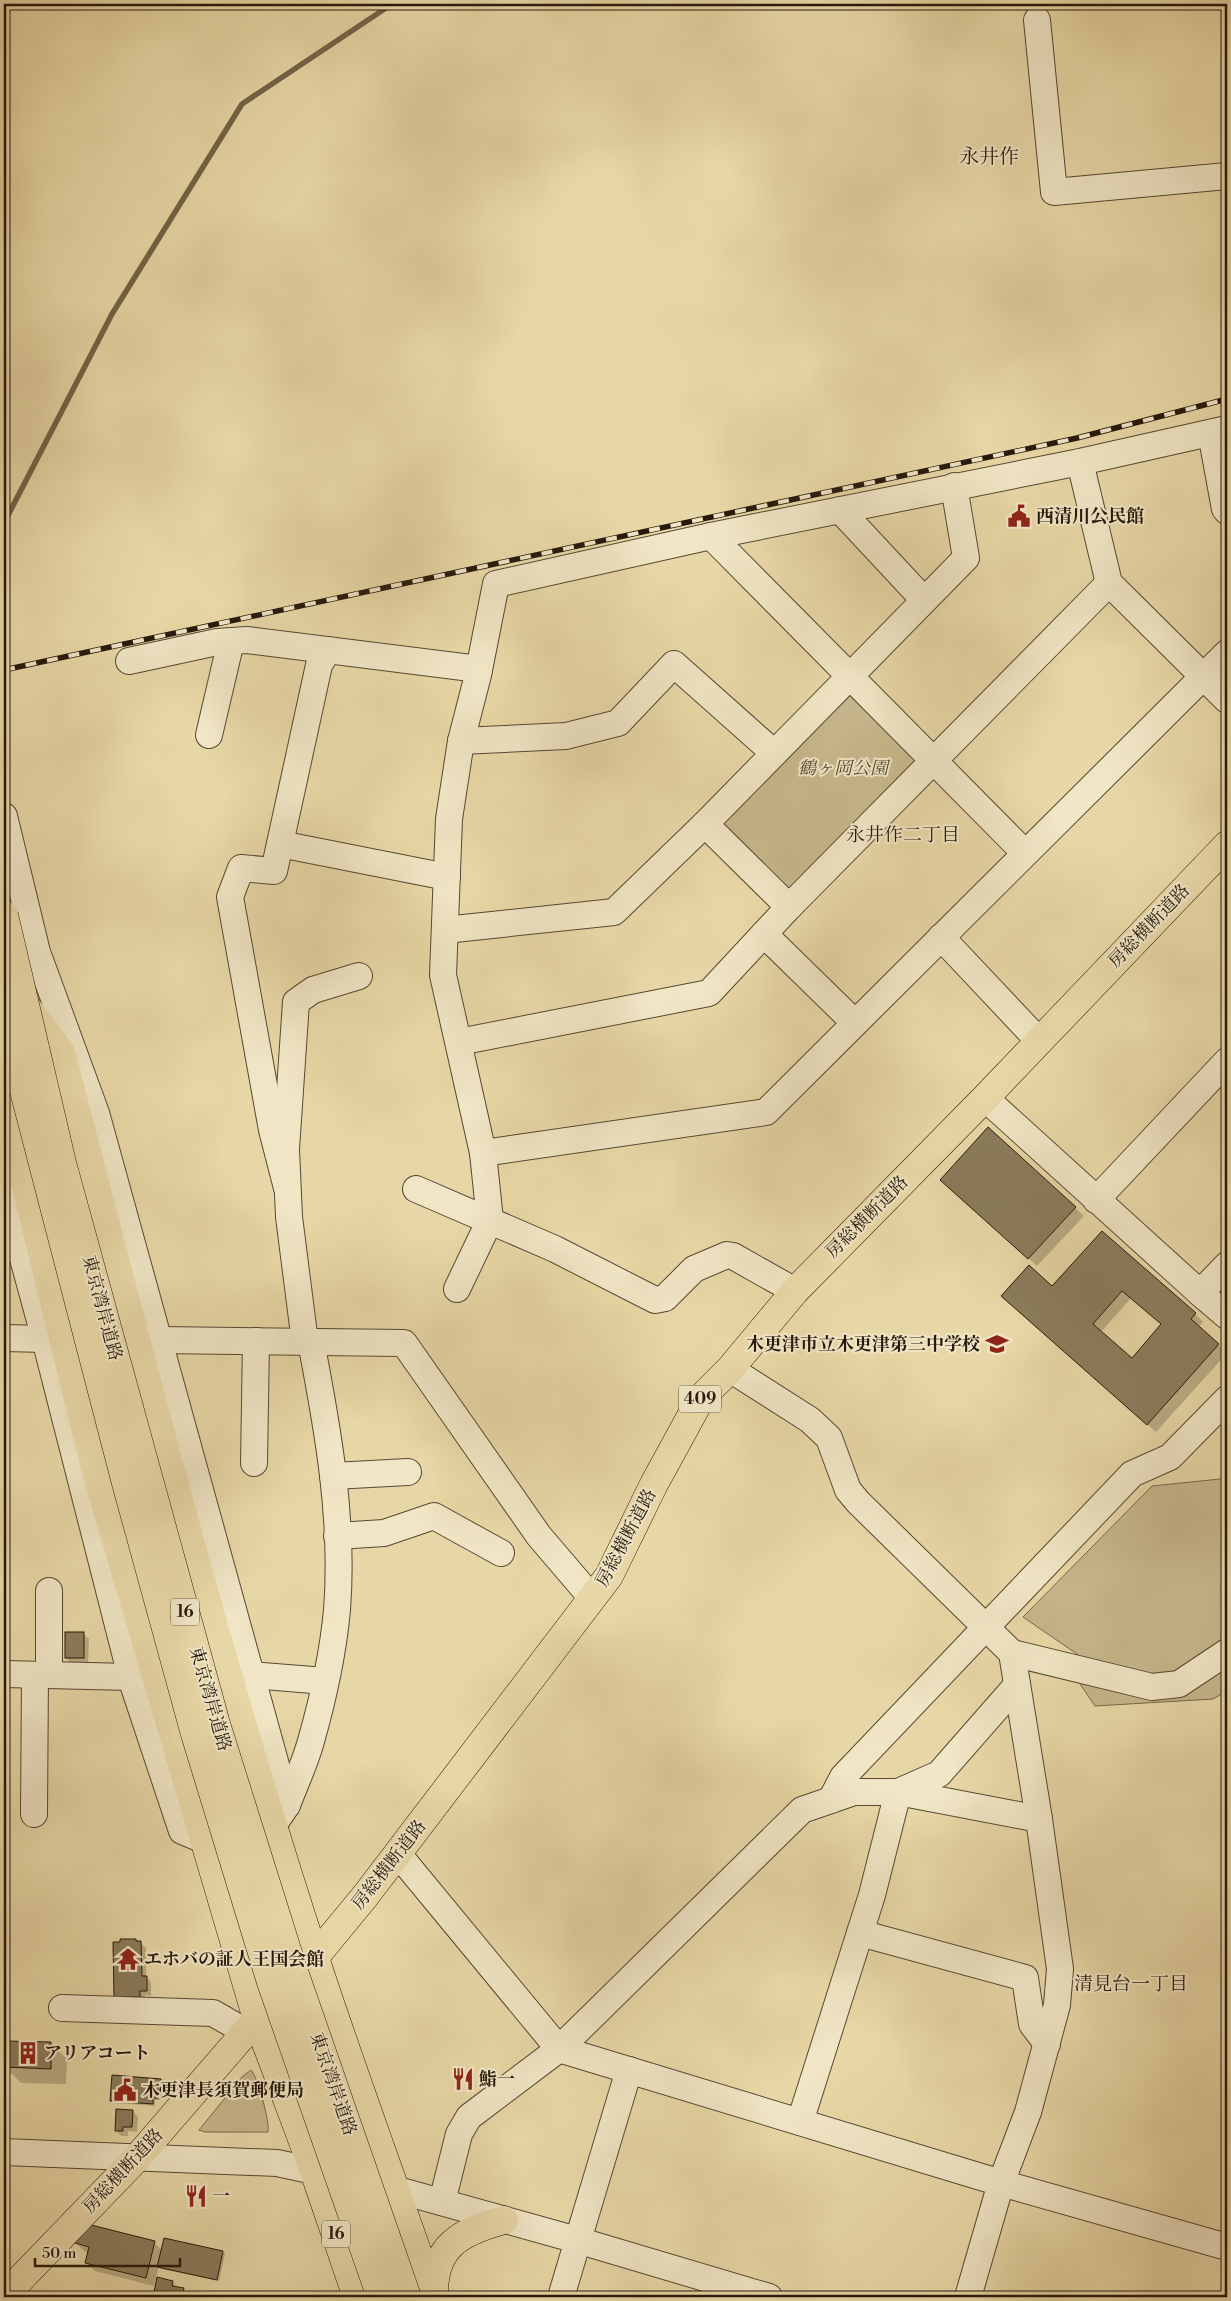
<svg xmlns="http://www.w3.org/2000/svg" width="1231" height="2301" font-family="'Libre Bodoni','Noto Serif JP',serif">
  <rect width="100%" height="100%" fill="#e8d7a6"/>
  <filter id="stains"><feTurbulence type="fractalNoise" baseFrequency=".004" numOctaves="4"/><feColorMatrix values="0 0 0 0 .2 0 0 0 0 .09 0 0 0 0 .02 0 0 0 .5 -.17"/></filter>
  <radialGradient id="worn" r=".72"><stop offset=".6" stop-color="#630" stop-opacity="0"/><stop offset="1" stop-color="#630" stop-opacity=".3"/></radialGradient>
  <g fill="#c7b78c" stroke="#76684c">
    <polygon points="850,676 934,761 789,907 705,824"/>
    <polygon points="1227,1469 1227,1691 1213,1699 1095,1706 1078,1681 1077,1654 1023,1617 1152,1486 1220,1479"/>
    <path d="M251,2070C258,2078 270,2122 268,2132H205L199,2130L242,2077Z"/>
  </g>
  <g fill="#0003" fill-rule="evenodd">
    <polygon points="989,1129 1084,1216 1037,1266 950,1188"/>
    <path d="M1102,1232L1195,1314L1203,1322L1198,1327L1227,1353L1156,1432L1011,1304L1052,1288ZM1131,1298L1162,1325L1132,1359L1101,1332Z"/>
    <polygon points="83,1634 89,1639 88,1663 71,1663 66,1658"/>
    <polygon points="141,1943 146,1948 146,1977 151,1982 151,1996 145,1995 145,2002 120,2002"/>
    <polygon points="50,2043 67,2059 66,2084 21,2083 5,2067"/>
    <polygon points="4,2072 7,2075 6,2127 4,2127"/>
    <polygon points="160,2080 163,2082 161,2100 155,2100 155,2106 114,2103 112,2101"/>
    <polygon points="133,2111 138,2117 137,2132 128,2131 128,2136 121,2136 116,2130"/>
    <polygon points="92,2227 154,2243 162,2250 165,2239 223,2252 225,2254 219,2281 161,2269 159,2266 154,2286 95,2271 87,2263 89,2253 84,2251 76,2243"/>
    <polygon points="158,2279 172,2282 178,2288 184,2290 189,2295 188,2297 154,2297"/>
  </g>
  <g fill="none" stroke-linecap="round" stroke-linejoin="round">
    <polyline stroke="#736448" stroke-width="5.5" points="4,523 112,314 242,104 392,4"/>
  </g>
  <g fill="#8b7c5c" stroke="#26190b" fill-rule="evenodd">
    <polygon points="988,1127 1076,1207 1028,1259 940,1180"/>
    <path d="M1102,1231L1196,1313L1191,1319L1219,1344L1147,1425L1001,1296L1029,1265L1052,1286ZM1122,1291L1161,1324L1132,1358L1093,1324Z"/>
    <rect x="65" y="1632" width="19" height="26"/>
    <polygon points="120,1939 136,1939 136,1941 141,1941 142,1976 147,1976 147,1991 140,1991 140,1997 114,1997 113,1942 120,1942"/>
    <polygon points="6,2041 51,2042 51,2069 4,2067"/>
    <polygon points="112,2075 161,2079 160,2098 153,2098 153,2104 110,2101"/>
    <polygon points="116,2109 133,2110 132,2127 123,2127 123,2131 115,2131"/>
    <polygon points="91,2225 155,2241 146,2278 85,2263 89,2247 75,2243"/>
    <polygon points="164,2238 223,2251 217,2280 157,2267"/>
    <polygon points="157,2277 173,2281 172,2286 184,2288 182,2297 153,2297"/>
  </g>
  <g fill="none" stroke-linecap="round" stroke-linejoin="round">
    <defs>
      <g id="minor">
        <polyline points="1037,20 1054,192 1227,176"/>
        <polyline points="1211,433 1225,509 1227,511"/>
        <polyline points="1080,462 1109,583 1227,700"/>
        <polyline points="840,510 924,600"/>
        <polyline points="711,536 1025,853"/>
        <polyline points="129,661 217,642 247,640 479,669"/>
        <polyline points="209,735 231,641"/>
        <polyline points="461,741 566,736 618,723 674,664 774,753"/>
        <polyline points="4,816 37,952 96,1113 287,1805 274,1824"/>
        <polyline points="705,824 789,907"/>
        <polyline points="280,844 447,877"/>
        <polyline points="445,930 614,912 705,824 966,558 954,486"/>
        <polyline points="764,934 855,1023"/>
        <polyline points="941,937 1039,1041"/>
        <polyline points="459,1042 709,993 789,907 1109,583"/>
        <polyline points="985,1098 1200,1293 1227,1265"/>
        <polyline points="483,1153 766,1112 1227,653"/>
        <polyline points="287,1188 272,1130 230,897 241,868 274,871 319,665 328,650"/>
        <polyline points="4,1189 45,1339 133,1684 182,1831 204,1840"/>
        <polyline points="416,1189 555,1249 655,1300 665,1298 694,1269 727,1255 733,1256 795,1291"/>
        <polyline points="1096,1200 1227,1061"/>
        <polyline points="457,1289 490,1220 483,1153 443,975 449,819 461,741 478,675 496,584 711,536 1080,462 1227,429"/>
        <polyline points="1200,1293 1227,1316"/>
        <polyline points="4,1338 45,1339"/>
        <polyline points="158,1340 404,1343 539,1536 592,1598"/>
        <polyline points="305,1342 289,1217 286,1149 296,1002 313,990 359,976"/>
        <polyline points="730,1369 810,1420 829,1438 848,1490 858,1502 1012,1653 1152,1687 1179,1684 1227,1652"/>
        <polyline points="254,1463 256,1341"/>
        <polyline points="333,1476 408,1472"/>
        <polyline points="337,1536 384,1533 434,1516 501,1553"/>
        <polyline points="4,1674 131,1677"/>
        <polyline points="49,1675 49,1591"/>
        <polyline points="251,1675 325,1681"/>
        <polyline points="831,1800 843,1777 1132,1474 1170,1457 1227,1399"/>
        <path d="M287,1805C295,1784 305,1763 311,1741C323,1699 333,1653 337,1610C344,1520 328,1430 311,1342"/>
        <polyline points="34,1814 35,1675"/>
        <polyline points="398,1854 559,2049 1001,2183 1227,2247"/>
        <polyline points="860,1933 1025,1978 1032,2024 1047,2044"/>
        <polyline points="62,2008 213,2013 246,2032"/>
        <polyline points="800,2122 872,1895 898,1792 939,1774 1017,1685"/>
        <polyline points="4,2152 277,2163 333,2175"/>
        <polyline points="376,2184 577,2240 769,2297"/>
        <polyline points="442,2202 459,2134 469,2117 559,2049 802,1810 854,1792 898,1792 1039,1819"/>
        <polyline points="561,2297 629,2070"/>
        <polyline points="968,2297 1001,2183 1028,2112 1057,2005 1060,1969 1039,1819 1012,1653"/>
      </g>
      <polyline id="major" points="4,2296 136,2159 257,2019"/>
      <g id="highway">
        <path d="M26,1006L61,1052C140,1356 217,1660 315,1958C352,2071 394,2184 433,2297"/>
        <polyline points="4,1087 25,1183 96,1472 257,2019 314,2171 357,2297"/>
        <polyline points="257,2019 315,1957 366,1895 609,1576 654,1484 701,1398 730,1369 795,1291 985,1098 1227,845"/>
        <path d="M434,2296C433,2246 460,2232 504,2220"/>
      </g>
    </defs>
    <use href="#minor" stroke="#564832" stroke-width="28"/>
    <use href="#major" stroke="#26190b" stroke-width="29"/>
    <use href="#highway" stroke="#26190b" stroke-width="29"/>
    <use href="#minor" stroke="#f0e5c5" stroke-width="26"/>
    <use href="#major" stroke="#e8d7a6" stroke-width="28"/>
    <use href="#highway" stroke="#e8d7a6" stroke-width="28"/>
    <defs>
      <polyline id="rail" points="4,670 1077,438 1227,399"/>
    </defs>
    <use href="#rail" stroke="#26190b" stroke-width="5.5"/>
    <use href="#rail" stroke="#f0e5c5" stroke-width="4" stroke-dasharray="11" stroke-linecap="butt"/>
    <defs>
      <g id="highway-bridge">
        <polyline points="4,915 62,1163 216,1724 293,1969 407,2297"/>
        <polyline points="4,1014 126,1483 195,1734 271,1982 381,2297"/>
      </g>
    </defs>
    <use href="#highway-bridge" stroke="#26190b" stroke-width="29" stroke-linecap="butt"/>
    <use href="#highway-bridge" stroke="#e8d7a6" stroke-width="28"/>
  </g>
  <defs>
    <symbol id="civic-bare" viewBox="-9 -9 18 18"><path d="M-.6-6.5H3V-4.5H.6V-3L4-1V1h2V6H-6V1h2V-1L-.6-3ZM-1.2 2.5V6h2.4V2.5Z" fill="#8f2418" stroke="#f0e5c5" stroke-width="2.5" paint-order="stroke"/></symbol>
    <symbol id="school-bare" viewBox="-9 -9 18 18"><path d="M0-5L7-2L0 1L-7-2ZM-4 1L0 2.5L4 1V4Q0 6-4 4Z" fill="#8f2418" stroke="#f0e5c5" stroke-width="2.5" paint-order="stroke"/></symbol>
    <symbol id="temple-bare" viewBox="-9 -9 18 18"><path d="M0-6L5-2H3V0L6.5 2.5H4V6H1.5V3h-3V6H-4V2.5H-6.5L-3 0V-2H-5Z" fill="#8f2418" stroke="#f0e5c5" stroke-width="2.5" paint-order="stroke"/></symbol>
    <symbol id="building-bare" viewBox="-9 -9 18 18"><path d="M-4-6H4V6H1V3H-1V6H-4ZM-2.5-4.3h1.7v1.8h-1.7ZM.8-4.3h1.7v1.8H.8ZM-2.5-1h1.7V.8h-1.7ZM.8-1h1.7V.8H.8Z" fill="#8f2418" stroke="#f0e5c5" stroke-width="2.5" paint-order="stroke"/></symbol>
    <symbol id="restaurant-bare" viewBox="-9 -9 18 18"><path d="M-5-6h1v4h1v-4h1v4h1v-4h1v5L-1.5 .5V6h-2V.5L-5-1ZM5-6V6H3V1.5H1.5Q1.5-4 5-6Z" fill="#8f2418" stroke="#f0e5c5" stroke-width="2.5" paint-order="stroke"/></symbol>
  </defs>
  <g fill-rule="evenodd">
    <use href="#civic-bare" x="1003" y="500" width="32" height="32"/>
    <use href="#school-bare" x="981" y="1328" width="32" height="32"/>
    <use href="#temple-bare" x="112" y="1943" width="32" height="32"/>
    <use href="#building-bare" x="12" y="2037" width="32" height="32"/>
    <use href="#restaurant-bare" x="447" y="2063" width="32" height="32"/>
    <use href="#civic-bare" x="109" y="2074" width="32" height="32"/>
    <use href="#restaurant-bare" x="180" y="2180" width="32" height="32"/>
  </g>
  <g text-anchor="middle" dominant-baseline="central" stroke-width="4" stroke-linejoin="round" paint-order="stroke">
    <g fill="#f0e5c5" stroke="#635643" stroke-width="1">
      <rect x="679" y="1385.5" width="42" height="27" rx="4"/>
      <rect x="171" y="1598.5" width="28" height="27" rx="4"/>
      <rect x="322" y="2220.5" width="28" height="27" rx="4"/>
    </g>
    <g font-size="16" font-weight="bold" fill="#26190b">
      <text x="700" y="1399">409</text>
      <text x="185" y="1612">16</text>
      <text x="336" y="2234">16</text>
    </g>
    <g font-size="18" font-weight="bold" fill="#26190b" stroke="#f0e5c5" text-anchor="start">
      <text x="1036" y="516">西清川公民館</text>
      <text x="980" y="1344" text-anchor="end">木更津市立木更津第三中学校</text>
      <text x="144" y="1959">エホバの証人王国会館</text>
      <text x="44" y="2053">アリアコート</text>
      <text x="479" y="2079">鮨一</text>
      <text x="142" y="2090">木更津長須賀郵便局</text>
      <text x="212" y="2196">一</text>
    </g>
    <g font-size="18" font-style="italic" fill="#564832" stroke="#f0e5c5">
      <text x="843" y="768">鶴ヶ岡公園</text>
    </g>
    <g font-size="18" fill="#26190b" stroke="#f0e5c5">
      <text transform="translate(1149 926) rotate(-46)">房総横断道路</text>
      <text transform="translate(867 1217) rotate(-45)">房総横断道路</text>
      <text transform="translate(102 1308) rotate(75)">東京湾岸道路</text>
      <text transform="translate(626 1538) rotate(-62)">房総横断道路</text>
      <text transform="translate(210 1699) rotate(74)">東京湾岸道路</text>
      <text transform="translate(389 1865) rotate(-52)">房総横断道路</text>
      <text transform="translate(333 2084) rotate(71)">東京湾岸道路</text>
      <text transform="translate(123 2171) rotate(-47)">房総横断道路</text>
    </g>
    <g font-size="19" fill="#26190b" stroke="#f0e5c5">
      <text x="903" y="835">永井作二丁目</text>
      <text x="1131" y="1984">清見台一丁目</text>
    </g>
    <g font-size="20" fill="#26190b" stroke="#f0e5c5">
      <text x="989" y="157">永井作</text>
    </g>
  </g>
  <rect width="1231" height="2301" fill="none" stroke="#e8d7a6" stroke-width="20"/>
  <rect x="5" y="5" width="1221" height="2291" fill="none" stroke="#26190b" stroke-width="2.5"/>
  <rect x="10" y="10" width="1211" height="2281" fill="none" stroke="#26190b"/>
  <path d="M35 2258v8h145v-8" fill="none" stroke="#26190b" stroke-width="2.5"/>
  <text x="42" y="2258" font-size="15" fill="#26190b" stroke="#f0e5c5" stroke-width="4" paint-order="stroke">50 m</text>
  <rect width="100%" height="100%" filter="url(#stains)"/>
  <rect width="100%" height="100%" fill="url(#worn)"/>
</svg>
